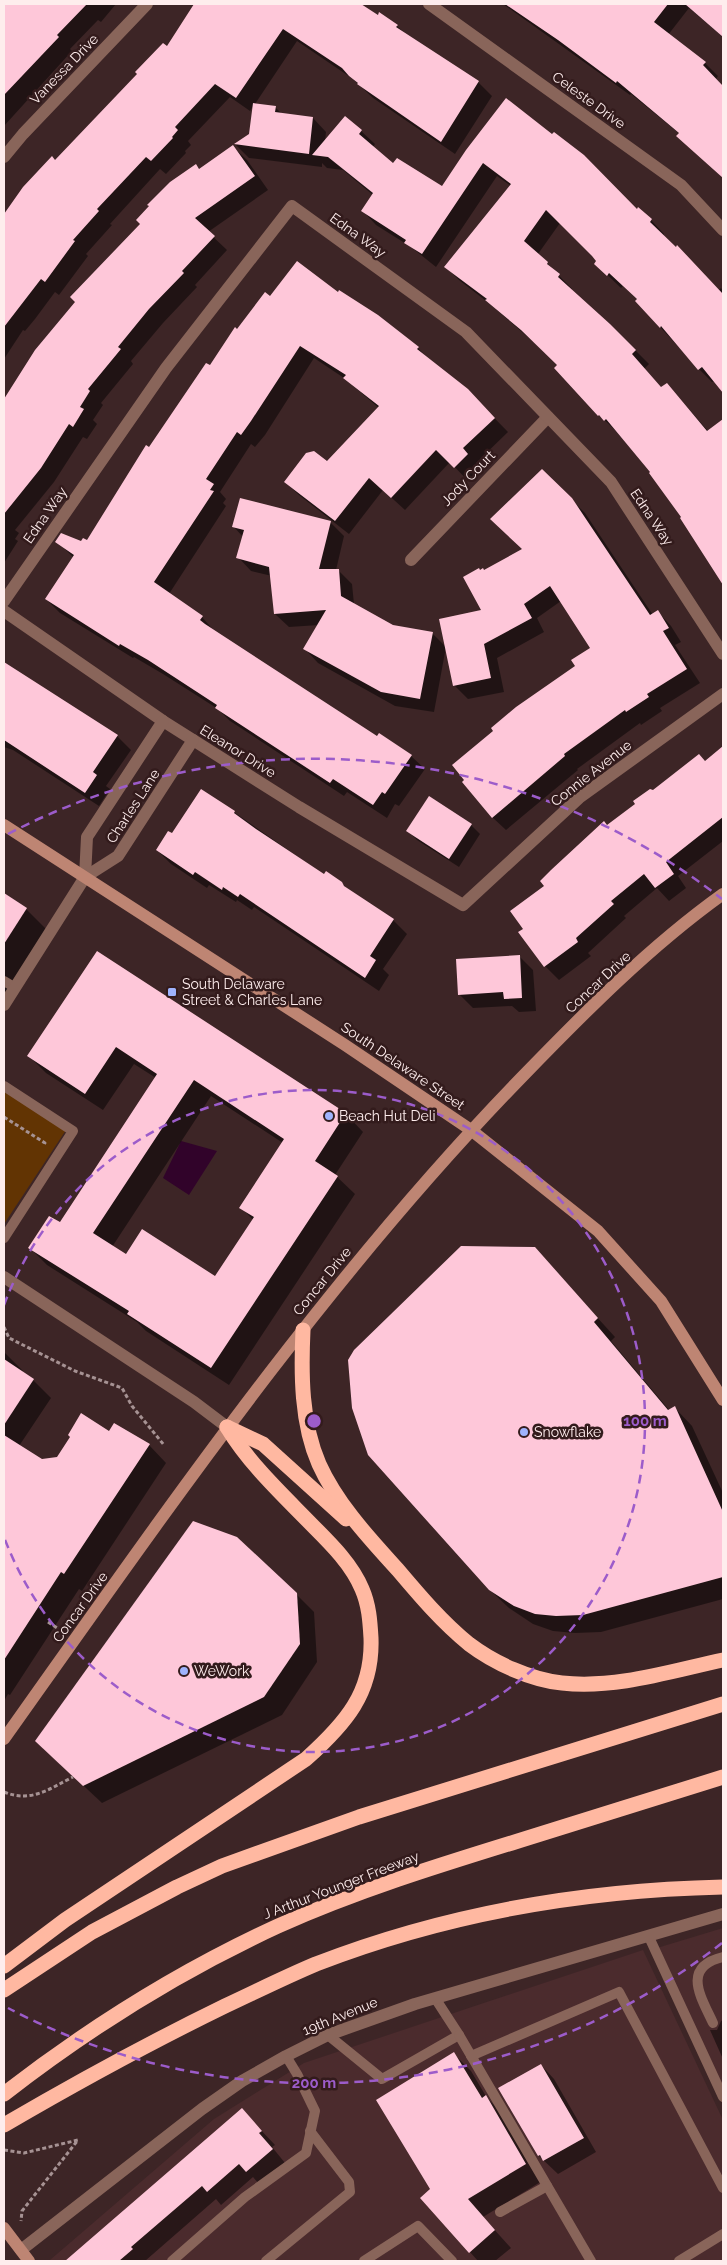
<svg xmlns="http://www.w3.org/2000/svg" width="727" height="2265" font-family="Raleway,sans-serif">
  <rect width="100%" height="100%" fill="#3d2526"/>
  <g fill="#4b2b2d">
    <polygon points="723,1928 723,2090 657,1948"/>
    <polygon points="643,1950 723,2120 723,2261 51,2261 50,2260 214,2119 304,2063"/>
  </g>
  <polygon fill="#623403" points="4,1090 66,1130 4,1224"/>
  <polygon fill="#31032a" points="181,1141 217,1151 189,1195 163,1178"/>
  <g fill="#0007" fill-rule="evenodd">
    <polygon points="4,4 116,4 101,22 98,20 70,49 72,51 4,126"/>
    <polygon points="209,4 359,4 397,26 408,36 478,82 492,96 455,154 373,98 353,79 297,41 255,104 275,107 282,114 313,118 326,132 325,141 361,131 375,144 373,147 394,165 442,188 467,150 637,210 651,220 664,234 663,236 719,290 721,288 723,291 723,391 715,381 712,382 699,369 636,301 638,300 623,286 621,288 596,264 598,262 560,223 538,254 572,289 571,291 610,325 649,364 644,369 662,388 667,384 708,431 723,421 723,582 652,472 613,428 599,415 559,365 536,344 490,304 459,280 446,267 511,186 497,176 436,267 411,247 376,225 363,211 373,195 343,170 327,168 322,163 322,167 249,158 236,145 250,135 254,105 250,111 230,97 188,141 191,145 185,151 186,153 166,174 160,169 110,224 112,225 86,254 88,256 59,295 55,292 35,319 25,331 23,330 4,359 4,215 24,188 55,161 202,14"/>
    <polygon points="503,4 617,4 629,12 636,4 723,4 723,37 689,8 668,35 705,63 718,76 716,79 723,86 723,172 721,175 680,134 631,94 630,95"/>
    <polygon points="233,147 247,160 268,190 208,232 227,250 195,285 197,287 163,323 131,361 133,364 101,403 103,405 93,420 97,424 87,439 83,437 54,482 15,530 19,533 15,539 18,541 4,563 4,400 36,351 200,170"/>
    <polygon points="338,293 377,316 418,348 431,362 467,390 508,432 476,463 481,468 468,481 450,462 405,510 383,490 349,534 299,495 285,482 327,462 379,408 344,378 314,358 265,435 255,447 251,444 220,492 226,499 223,503 226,506 169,594 202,617 215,632 378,737 411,756 425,769 399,806 395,804 387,818 347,792 344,796 230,721 218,709 163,674 134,657 133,658 60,613 46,599 74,558 57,541 87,542 149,449 238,330 270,298"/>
    <polygon points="542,471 585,513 653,615 658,612 671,626 681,642 675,645 700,683 660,708 662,711 641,725 640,723 577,769 578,770 506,830 492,817 577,667 592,649 561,601 537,618 544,632 497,658 504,692 468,699 454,685 483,611 480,571 485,572 523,550"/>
    <polygon points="331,523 344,536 336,570 338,570 352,584 354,604 393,626 432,633 446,647 434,712 395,706 318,663 305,649 319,625 289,627 275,614 272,576 251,571 238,557 243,537 234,527"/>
    <polygon points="4,664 117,736 131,750 106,786 110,789 99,806 13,750 4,747"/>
    <polygon points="723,748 723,841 678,876 686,888 669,901 657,888 624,916 626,918 588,953 591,956 559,980 545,966 520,933 525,929 546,886 608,827 699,755 706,762"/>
    <polygon points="202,790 324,875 341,883 351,892 393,920 407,934 383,969 389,975 379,991 254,907 252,910 237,900 236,902 209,885 207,888 171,864 157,850 172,835"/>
    <polygon points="471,825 480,834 459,867 417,840 408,831"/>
    <polygon points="4,895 26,909 50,933 4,1005"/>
    <path d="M97,953L346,1114L363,1132L335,1175L355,1194L229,1385L146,1331L137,1322L47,1265L30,1248L60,1224L156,1078L134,1064L103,1110L46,1073L29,1056ZM211,1096L283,1143L241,1207L253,1220L216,1278L126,1256L112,1247Z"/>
    <polygon points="519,956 533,970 536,1011 519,1012 512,1006 473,1008 459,994"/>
    <polygon points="534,1248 615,1337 611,1341 670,1411 675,1408 692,1426 723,1493 723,1599 601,1632 575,1633 553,1631 533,1624 509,1608 490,1590"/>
    <polygon points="4,1352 23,1371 22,1373 33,1380 51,1398 19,1446 41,1461 58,1458 109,1433 149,1445 166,1463 82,1591 79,1589 10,1695 8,1694 4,1701"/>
    <polygon points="296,1594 314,1612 317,1662 282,1715 102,1803 54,1758"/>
    <polygon points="723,2020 723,2059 710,2030 717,2030 721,2021"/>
    <polygon points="454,2054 471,2071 487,2098 503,2114 542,2181 483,2217 511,2248 495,2261 478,2261 470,2252 432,2190"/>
    <polygon points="541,2065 554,2079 596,2152 558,2174 539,2156 500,2089"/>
    <polygon points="242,2110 275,2145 272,2147 285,2163 260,2185 253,2177 221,2205 216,2199 145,2261 67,2261"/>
  </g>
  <g fill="#fec7d9" fill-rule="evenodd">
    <polygon points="4,4 87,4 57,35 59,37 4,95"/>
    <polygon points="194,4 361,4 378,15 379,12 398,25 396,27 479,81 441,142 357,84 358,83 349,76 342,68 283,29 236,98 215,84 175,127 178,130 172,137 173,138 151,161 146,157 97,209 99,211 73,240 75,241 45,282 41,279 4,327 4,214 23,187 52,156 55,160 137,74 135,72 163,43 167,46"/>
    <polygon points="505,4 668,4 654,22 706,62 703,65 723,86 723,178 676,136 679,133 617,81 616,83 558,40"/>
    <polygon points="685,4 723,4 723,37"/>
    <polygon points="506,98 552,134 554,132 584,155 637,209 638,207 652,219 650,222 676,247 677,245 723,294 723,393 702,367 698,370 661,326 660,328 635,301 637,299 609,273 607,276 594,264 596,261 592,256 546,210 524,241 548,262 547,264 560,274 558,277 610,324 636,350 632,354 661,387 667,383 707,431 723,419 723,585 680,518 681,517 649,473 650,472 606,419 604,421 599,415 598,416 554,368 557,365 521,330 485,300 487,299 444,267 511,184 483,163 422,254 404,243 406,240 361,211 373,193 328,157 312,155 345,116 362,130 359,134 393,163 397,158 442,186 466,150"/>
    <polygon points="253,103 276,106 275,112 313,117 309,154 234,144 249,134"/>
    <polygon points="233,145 255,176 195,218 215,236 182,271 184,273 149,309 118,347 121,349 88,389 90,391 80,407 84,409 73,427 69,424 41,468 4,514 4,399 35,350 75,302 70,297 140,224 136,220 149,206 147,205 170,182 196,164 199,169"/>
    <polygon points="297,261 338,292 339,290 378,315 419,347 417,349 468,389 495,418 463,448 468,454 454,468 436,450 391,498 369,478 335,521 284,482 306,453 314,451 327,461 379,406 343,378 346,375 300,346 251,421 241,435 237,432 206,479 214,484 210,490 214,491 154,582 203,616 200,620 205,624 377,736 379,733 412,755 385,794 382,792 373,805 333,779 330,783 215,708 217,705 148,660 120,644 119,646 45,599 74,555 55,542 61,533 81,541 83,538 87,540 146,445 149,447 206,363 210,365 235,327 237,329 265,292 270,296"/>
    <polygon points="542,469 572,498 650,615 658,610 669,628 663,631 687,669 647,694 649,697 626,712 625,710 564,754 565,756 492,818 462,782 464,780 452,765 493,731 491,728 516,707 575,666 571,660 590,648 550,586 524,604 532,618 484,644 491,678 453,686 439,619 481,610 463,577 479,568 480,570 483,568 484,570 522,549 490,519"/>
    <polygon points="240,498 331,521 319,569 339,569 341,596 393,625 433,632 420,699 381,692 303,649 326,610 274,614 269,567 236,558 244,530 232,527"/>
    <polygon points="4,662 118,735 93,772 97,775 85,793 4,740"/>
    <polygon points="723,746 723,817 666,862 674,874 655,888 644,874 611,901 614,904 576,938 578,942 544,967 518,932 523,929 510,911 544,886 540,881 551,870 604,821 607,825 635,804 633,801 650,789 653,790 699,754 705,761"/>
    <polygon points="201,789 235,811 234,813 256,829 324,874 326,871 342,882 344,886 394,919 370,956 376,960 365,978 240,894 238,897 223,887 222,890 195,872 193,875 156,850 168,831 172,833"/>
    <polygon points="429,796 472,824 449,859 406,831"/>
    <polygon points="4,893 27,908 4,944"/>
    <path d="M97,951L346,1113L315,1161L338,1176L211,1368L127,1314L129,1311L28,1248L49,1216L60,1222L157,1074L116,1047L85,1094L27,1056ZM194,1080L284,1139L239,1208L254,1217L215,1276L142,1229L126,1254L93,1233Z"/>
    <polygon points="520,955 522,998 504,999 503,992 458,995 456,959"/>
    <polygon points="461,1246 535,1247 598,1318 594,1322 668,1410 675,1406 723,1512 723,1577 583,1615 556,1616 535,1614 514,1606 489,1590 368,1455 352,1408 348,1360 354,1350"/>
    <polygon points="4,1359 34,1379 4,1425"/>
    <polygon points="81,1413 109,1431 114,1423 150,1444 64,1574 61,1572 4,1660 4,1435 42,1459 57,1457 70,1437 68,1435"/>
    <polygon points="193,1521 237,1537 297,1593 300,1644 264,1697 83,1786 35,1741"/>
    <polygon points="454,2052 482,2098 486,2095 526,2164 468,2199 495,2230 469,2253 420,2198 430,2189 376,2100"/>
    <polygon points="541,2064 584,2138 543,2161 540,2155 538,2156 498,2088"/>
    <polygon points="242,2108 262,2131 259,2133 273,2149 246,2172 239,2164 207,2192 202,2186 131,2247 133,2249 119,2261 65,2261"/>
  </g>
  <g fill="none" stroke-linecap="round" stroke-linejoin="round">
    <g stroke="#a69293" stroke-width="3" stroke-dasharray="4 2.5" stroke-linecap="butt">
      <polyline points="4,1117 45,1143 43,1145"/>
      <polyline points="4,1327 9,1338 75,1371 122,1388 132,1406 164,1445"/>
      <polyline points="48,1622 60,1630"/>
      <path d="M4,1792C31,1803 49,1789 73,1777"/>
      <polyline points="4,2150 24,2153 78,2140 22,2211 21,2221"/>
    </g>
    <g stroke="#89655a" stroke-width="10">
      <polyline points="4,981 14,987"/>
      <polyline points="4,1086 73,1131 4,1238"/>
      <polyline points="649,1937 723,2097"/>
      <path d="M713,2023C701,1997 681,1967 723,1957"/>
      <polyline points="328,2035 382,2079 459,2035 435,1998"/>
      <polyline points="459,2035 591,2261"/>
      <polyline points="471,2056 619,1992 723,2188"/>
      <polyline points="500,2212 547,2186"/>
      <polyline points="172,2261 245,2197 306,2153 315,2111 297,2074 286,2056"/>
      <polyline points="266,2261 350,2192 349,2182 310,2131"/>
      <polyline points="364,2261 418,2226 452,2261"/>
      <polyline points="679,2261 723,2234"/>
    </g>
    <g stroke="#89655a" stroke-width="12">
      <polyline points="429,4 681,185 723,230"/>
      <polyline points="4,157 23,134 147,4"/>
      <polyline points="411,560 548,417"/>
      <polyline points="4,601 166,368 292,206 466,332 611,482 723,654"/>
      <polyline points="4,611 163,721 299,807 463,905 579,798 723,694"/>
      <polyline points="85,877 87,837 163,721"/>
      <polyline points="4,1005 85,877 118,856 193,740"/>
      <polyline points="4,1277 194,1402 227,1427"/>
      <polyline points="21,2250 202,2109 242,2081 286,2056 328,2035 415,2004 723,1914"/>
    </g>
    <g stroke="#be8573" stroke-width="12">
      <polyline points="4,825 345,1045 471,1130 588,1223 598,1231 661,1301 723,1400"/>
      <path d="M4,1739C166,1511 325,1280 521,1078C584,1013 649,947 723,894"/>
      <polyline points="4,2228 29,2261"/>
    </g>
    <g stroke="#ffb8a1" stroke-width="15">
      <path d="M303,1330C301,1373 301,1423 319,1464C337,1504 369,1538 398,1570C420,1596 442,1622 469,1644C494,1663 531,1680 562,1683C616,1689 671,1671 723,1660"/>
      <polyline points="227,1427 263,1444 346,1519"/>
      <path d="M4,1966L65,1920L306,1759C345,1724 373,1693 371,1638C370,1621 369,1605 362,1589C352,1565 332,1545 314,1527C283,1495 250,1465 227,1427"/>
      <polyline points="4,1990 92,1932 177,1887 222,1866 359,1817 723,1704"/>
      <path d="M4,2094C89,2028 180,1971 278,1926C356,1891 437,1866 518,1841C586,1820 655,1798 723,1777"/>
      <path d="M4,2125C76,2083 149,2043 225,2006C255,1992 285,1977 316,1964C445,1914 585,1890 723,1887"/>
    </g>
  </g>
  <g fill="none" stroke="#9c5cca" stroke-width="2.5" stroke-dasharray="9 6">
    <path d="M4 1305A331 331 0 1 1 4 1537"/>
    <path d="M722 1943A662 662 0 0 1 8 2008M8 834A662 662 0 0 1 722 899"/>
  </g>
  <g fill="#9fb3fd" stroke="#331b1c" stroke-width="2">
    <rect x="167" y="987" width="10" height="10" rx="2.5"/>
    <circle cx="329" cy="1116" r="5"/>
    <circle cx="524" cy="1432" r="5"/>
    <circle cx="184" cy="1671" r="5"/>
  </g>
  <g text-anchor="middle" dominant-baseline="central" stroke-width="5" stroke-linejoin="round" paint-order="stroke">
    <g font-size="14" fill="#feeded" stroke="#331b1c">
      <text transform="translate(64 69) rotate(-46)">Vanessa Drive</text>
      <text transform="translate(589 100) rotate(36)">Celeste Drive</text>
      <text transform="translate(358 235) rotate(36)">Edna Way</text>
      <text transform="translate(468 478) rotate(-46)">Jody Court</text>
      <text transform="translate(45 515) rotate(-55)">Edna Way</text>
      <text transform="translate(652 517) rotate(56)">Edna Way</text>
      <text transform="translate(238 751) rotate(32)">Eleanor Drive</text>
      <text transform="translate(591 773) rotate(-38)">Connie Avenue</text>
      <text transform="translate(133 806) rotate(-57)">Charles Lane</text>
      <text transform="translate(598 982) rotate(-43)">Concar Drive</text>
      <text transform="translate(403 1066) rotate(34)">South Delaware Street</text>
      <text transform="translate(322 1281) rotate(-51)">Concar Drive</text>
      <text transform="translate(80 1607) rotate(-54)">Concar Drive</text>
      <text transform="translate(341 1885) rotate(-21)">J Arthur Younger Freeway</text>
      <text transform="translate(340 2016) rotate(-22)">19th Avenue</text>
    </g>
    <g font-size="14" fill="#feeded" stroke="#331b1c" text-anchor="start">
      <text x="182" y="984">South Delaware<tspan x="182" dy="16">Street &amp; Charles Lane</tspan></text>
      <text x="339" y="1116">Beach Hut Deli</text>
      <text x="534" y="1432">Snowflake</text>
      <text x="194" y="1671">WeWork</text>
    </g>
  </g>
  <circle cx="314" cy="1421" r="8" fill="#9c5cca" stroke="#331b1c" stroke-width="2.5"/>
  <g font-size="15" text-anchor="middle" font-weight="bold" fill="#9c5cca" stroke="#331b1c" stroke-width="5" stroke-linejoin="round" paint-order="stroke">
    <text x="645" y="1426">100 m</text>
    <text x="314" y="2088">200 m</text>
  </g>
  <rect width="727" height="2265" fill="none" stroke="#feeded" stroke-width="10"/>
</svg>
